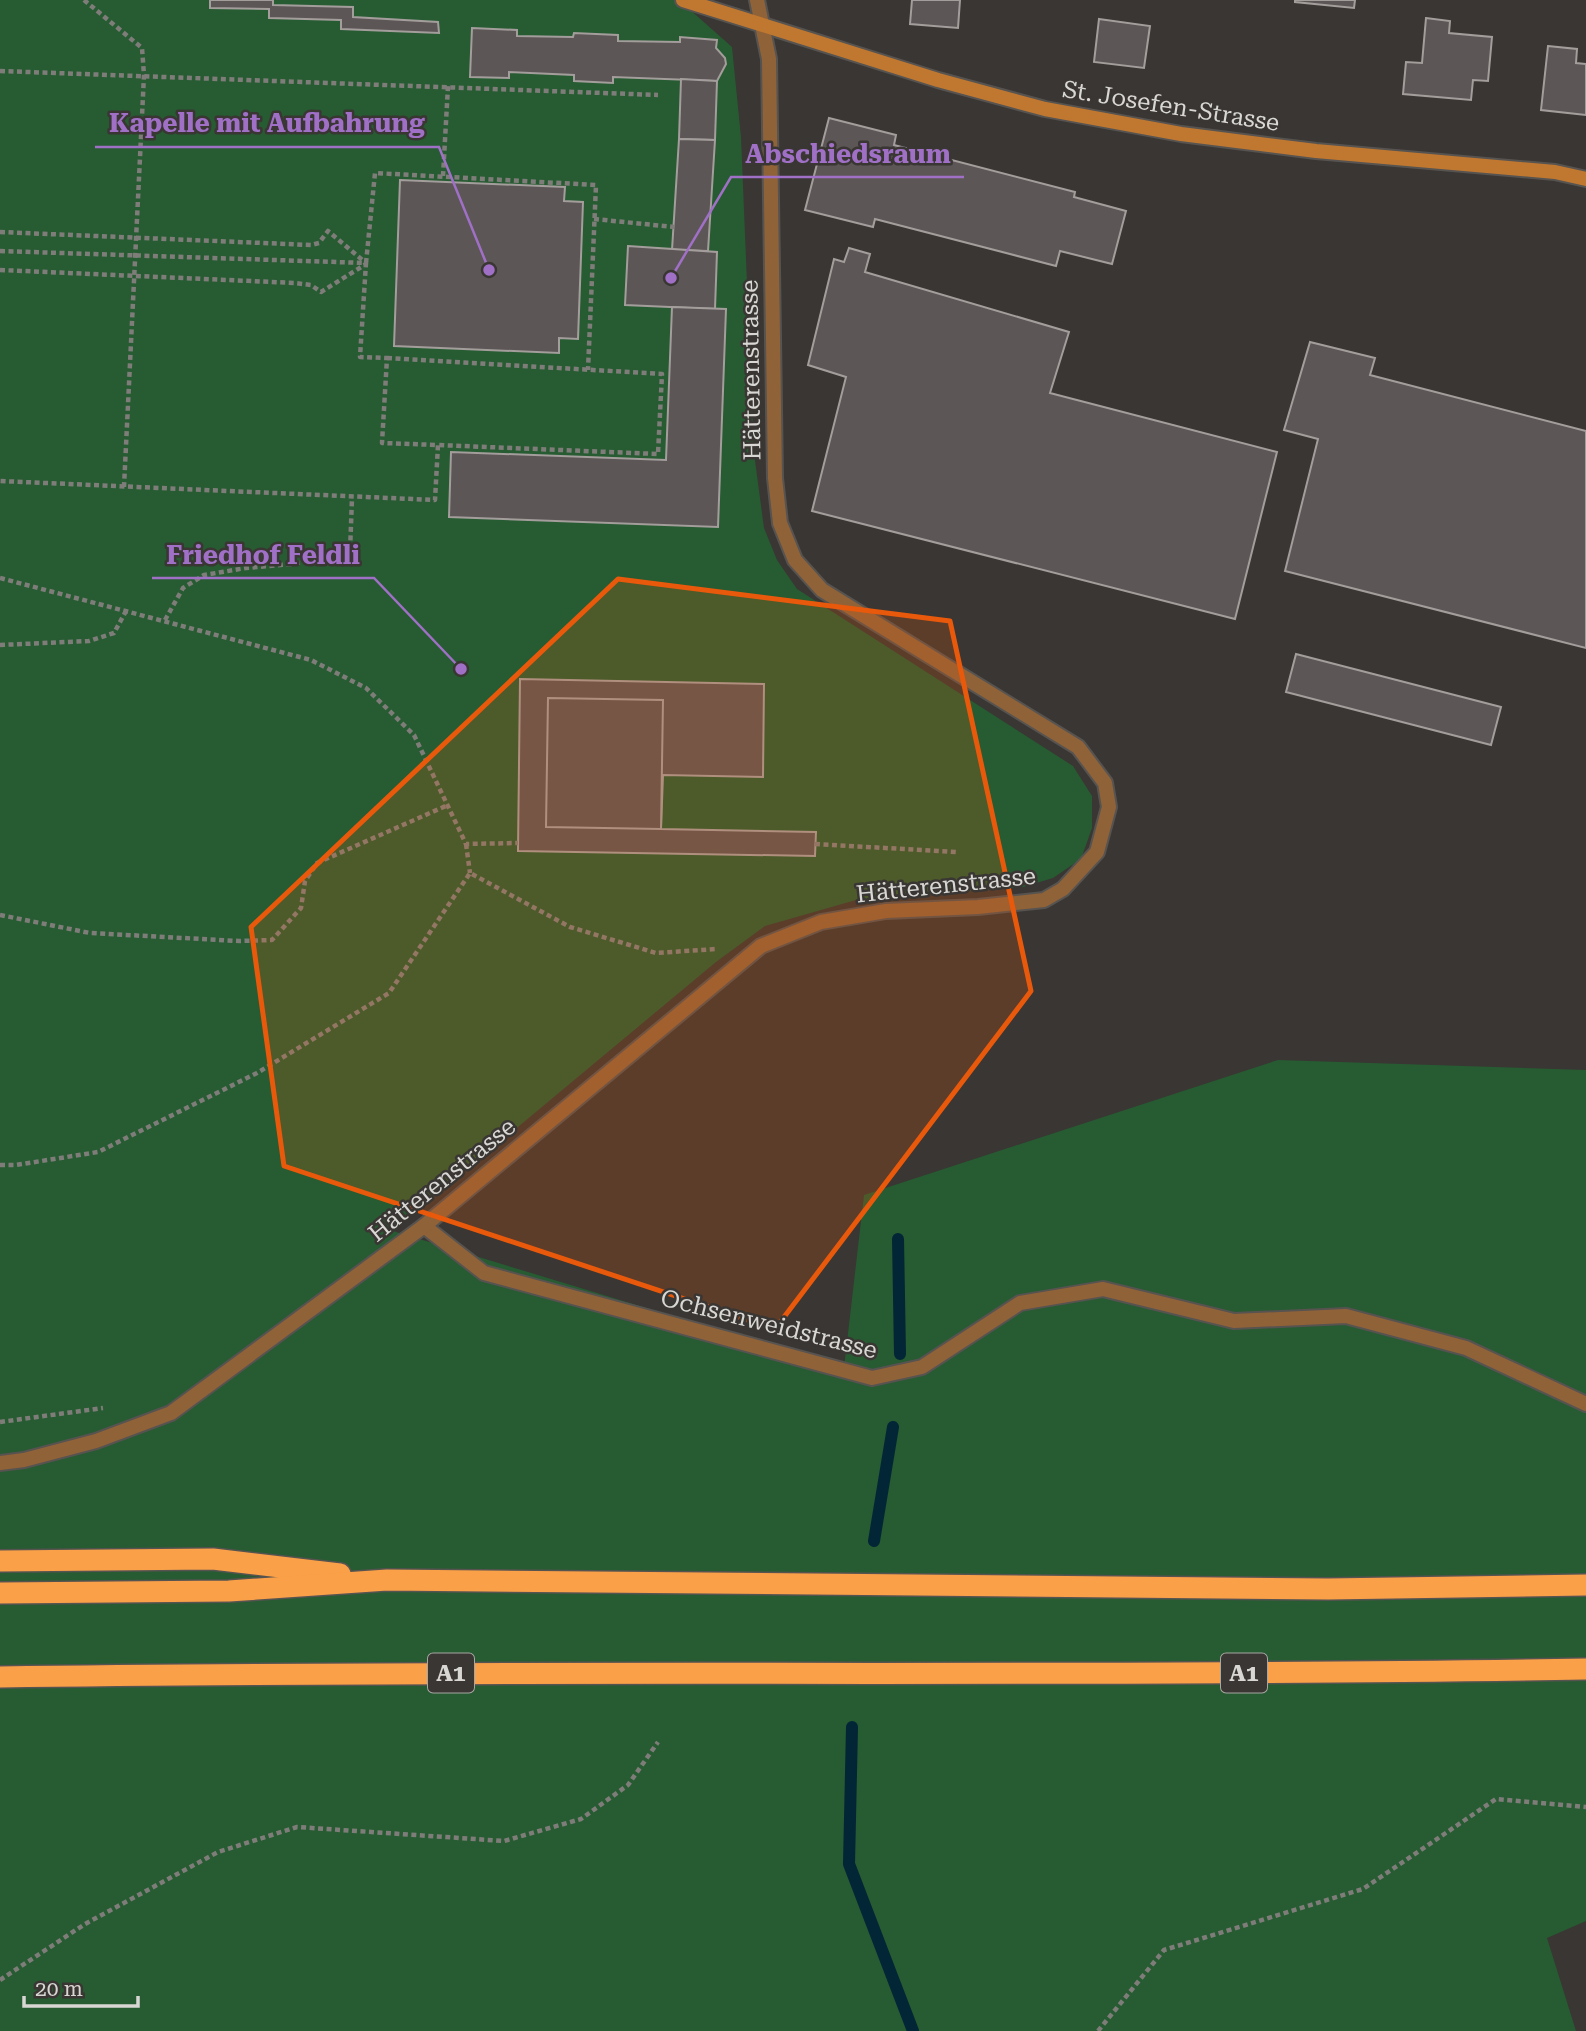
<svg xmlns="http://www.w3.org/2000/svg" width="1586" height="2031" font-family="'Roboto Serif',serif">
  <rect width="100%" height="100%" fill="#393633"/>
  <polygon fill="#275b32" points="0,0 679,0 732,47 741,137 754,453 764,528 777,560 797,589 1073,766 1092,796 1092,828 1081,859 1053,878 1023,887 856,900 765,926 716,962 393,1231 844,1368 864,1195 1278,1060 1586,1070 1586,1921 1547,1938 1576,2031 0,2031"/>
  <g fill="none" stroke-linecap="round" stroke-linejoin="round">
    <g stroke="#022636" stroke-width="12">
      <polyline points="898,1239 900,1354"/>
      <polyline points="874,1541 893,1427"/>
      <polyline points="852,1727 849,1864 913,2031"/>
    </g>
  </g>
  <g fill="#5c5656" stroke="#a39d9c" stroke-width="2">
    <polygon points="210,0 273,0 273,5 353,7 353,17 438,22 439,33 341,29 341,20 269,18 269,9 210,8"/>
    <polygon points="912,0 960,0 958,28 910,24"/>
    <polygon points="1295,0 1355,0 1354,8 1295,2"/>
    <polygon points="1426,18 1450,21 1449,33 1492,37 1488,81 1473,80 1471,100 1403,94 1406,62 1422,63"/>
    <polygon points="1099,19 1150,26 1144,68 1094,62"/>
    <polygon points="472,28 517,30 517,36 573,37 574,33 618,35 618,41 680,42 680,37 717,40 716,48 725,58 726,64 717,81 613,77 613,83 574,81 574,75 509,72 509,78 470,77"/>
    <polygon points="1548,46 1577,49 1576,63 1586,64 1586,115 1541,110"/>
    <polygon points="681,79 717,81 715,140 679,139"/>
    <polygon points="829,118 896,135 894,145 1075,192 1074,197 1126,211 1112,264 1060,251 1056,266 875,219 873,227 805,210"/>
    <polygon points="679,139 715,140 708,251 672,250"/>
    <polygon points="400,180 565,187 564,201 583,202 578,339 559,338 559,353 394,346"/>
    <polygon points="628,246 717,252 715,309 625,305"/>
    <polygon points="849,248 870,254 865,272 1069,332 1050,393 1277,452 1235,619 812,511 846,377 808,365 834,259 844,262"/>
    <polygon points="672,307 726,309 718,527 449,517 451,452 666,460"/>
    <polygon points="1310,342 1375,358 1370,375 1586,431 1586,648 1285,571 1318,439 1284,430"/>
    <polygon points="1296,654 1501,707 1491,745 1286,692"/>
    <polygon points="520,679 764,684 763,777 663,775 661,829 816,832 815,856 518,851"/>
    <polygon points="548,698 663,700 661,829 546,827"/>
  </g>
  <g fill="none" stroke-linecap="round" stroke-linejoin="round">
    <defs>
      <g id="street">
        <polyline points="424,1226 484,1273 872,1378 922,1367 1020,1303 1103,1289 1234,1321 1346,1316 1466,1348 1586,1404"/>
        <polyline points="0,1463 24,1460 96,1441 171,1413 424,1226 761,946 821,922 886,911 978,907 1044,900 1063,889 1097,852 1109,807 1105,783 1078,747 822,590 795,560 780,523 775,478 769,59 757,0"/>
      </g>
      <polyline id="secondary" points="683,0 938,80 1045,109 1181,134 1316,151 1555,172 1586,179"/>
      <g id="highway">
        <polyline points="0,1561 213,1559 340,1574"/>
        <polyline points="0,1593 229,1591 387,1580 1328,1589 1586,1585"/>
        <path d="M0,1677C529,1669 1057,1678 1586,1669"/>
      </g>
    </defs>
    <use href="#street" stroke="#565350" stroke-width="18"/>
    <use href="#secondary" stroke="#565350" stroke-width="18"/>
    <use href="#highway" stroke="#565350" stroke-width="24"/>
    <g stroke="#7f7d7a" stroke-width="4.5" stroke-dasharray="5 3.5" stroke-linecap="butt">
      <polyline points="84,0 142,48 144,75 124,487"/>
      <polyline points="0,71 658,95"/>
      <polyline points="443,176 448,86"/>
      <polyline points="594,219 674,227"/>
      <polyline points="0,232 311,245 319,243 328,231 366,263"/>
      <polyline points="0,251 366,263 360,357 387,358 382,443 438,445 435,500 0,481"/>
      <polyline points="366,263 375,173 596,185 588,370"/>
      <polyline points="0,270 295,283 311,285 321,292 366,264"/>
      <polyline points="387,358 662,374 658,454 438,445"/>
      <polyline points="0,578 311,660 366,688 414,735 466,844 518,843"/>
      <polyline points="165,620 183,588 204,575 246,568 293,564 350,552 352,498"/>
      <polyline points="0,645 89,641 114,633 126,611"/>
      <polyline points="466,844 470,873"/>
      <polyline points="815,844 956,852"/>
      <polyline points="0,915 90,933 239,941 272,940 301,908 305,881 317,863 448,805"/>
      <polyline points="0,1165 16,1165 98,1152 257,1073 389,993 470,873 570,927 656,953 716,949"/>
      <polyline points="0,1422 103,1408"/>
      <polyline points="0,1980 85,1924 218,1852 297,1827 504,1841 581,1819 628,1785 658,1742"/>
      <polyline points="1098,2031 1164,1950 1363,1889 1496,1799 1586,1807"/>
    </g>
    <use href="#street" stroke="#906238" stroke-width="14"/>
    <use href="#secondary" stroke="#c07830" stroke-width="14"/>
    <use href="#highway" stroke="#f9a048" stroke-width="21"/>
  </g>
  <path fill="#e8590c" fill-opacity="0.2" stroke="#e8590c" stroke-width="5" stroke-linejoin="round" d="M618,579L950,621L1031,991L775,1329L284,1166L251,927Z"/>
  <g text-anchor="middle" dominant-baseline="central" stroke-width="5" stroke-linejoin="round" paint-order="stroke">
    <g fill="#393633" stroke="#a8a7a4" stroke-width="2">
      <rect x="428" y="1653.5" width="46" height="39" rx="5"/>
      <rect x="1221" y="1653.5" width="46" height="39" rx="5"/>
    </g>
    <g font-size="23" font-weight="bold" fill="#d8d7d4">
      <text x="451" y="1673">A1</text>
      <text x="1244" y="1673">A1</text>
    </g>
    <g font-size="24" fill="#d8d7d4" stroke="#393633">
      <text transform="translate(1171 106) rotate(9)">St. Josefen-Strasse</text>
      <text transform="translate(751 370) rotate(-91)">Hätterenstrasse</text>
      <text transform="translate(946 885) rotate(-6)">Hätterenstrasse</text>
      <text transform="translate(442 1180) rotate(-39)">Hätterenstrasse</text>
      <text transform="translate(769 1324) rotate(14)">Ochsenweidstrasse</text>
    </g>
  </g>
  <path fill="none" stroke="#a070c7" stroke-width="2.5" d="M489 270L439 147H95M671 278L731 177H964M461 669L374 578H152"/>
  <g fill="#a070c7" stroke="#393633" stroke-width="2.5">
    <circle cx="489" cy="270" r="7"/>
    <circle cx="671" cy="278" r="7"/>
    <circle cx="461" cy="669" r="7"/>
  </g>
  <g font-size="26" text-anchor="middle" font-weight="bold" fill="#a070c7" stroke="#393633" stroke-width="5" stroke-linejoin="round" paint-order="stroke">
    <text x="267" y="132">Kapelle mit Aufbahrung</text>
    <text x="848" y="163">Abschiedsraum</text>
    <text x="263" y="564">Friedhof Feldli</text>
  </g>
  <path d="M24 1996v10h114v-10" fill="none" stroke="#d8d7d4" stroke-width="3.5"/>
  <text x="35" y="1996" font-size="21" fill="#d8d7d4" stroke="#393633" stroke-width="5" paint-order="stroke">20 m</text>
</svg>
